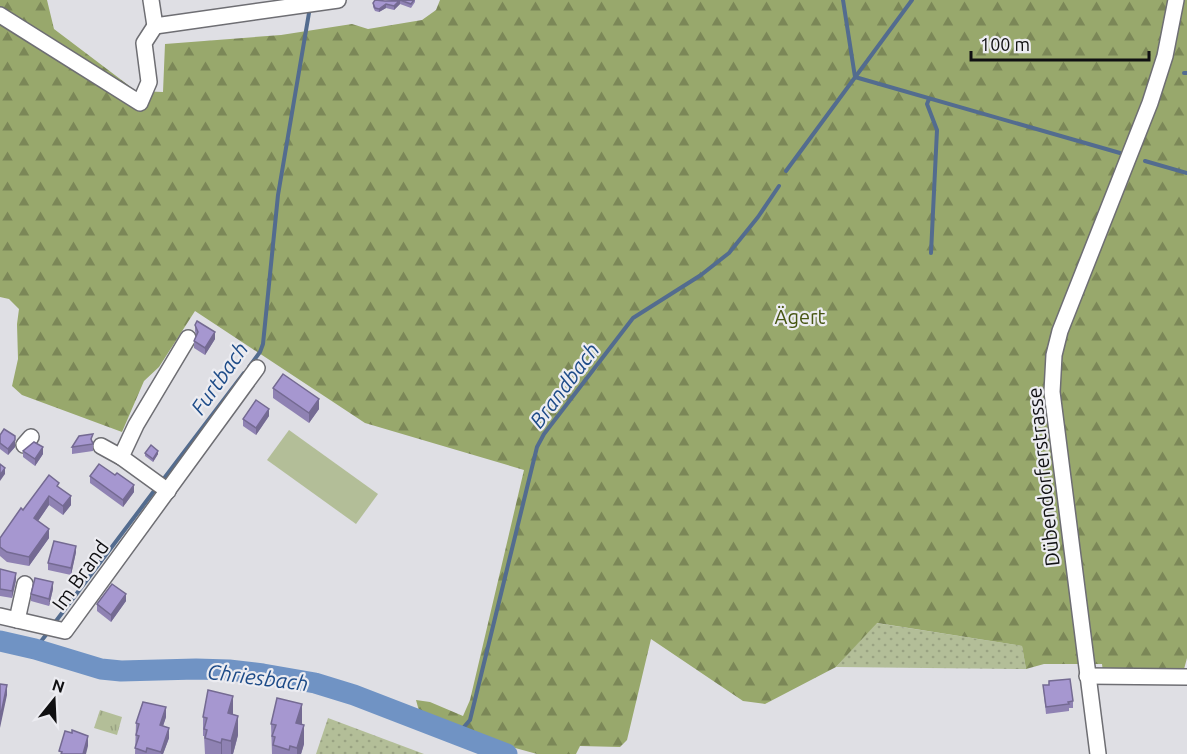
<svg xmlns="http://www.w3.org/2000/svg" width="1187" height="754" font-family="Ubuntu,sans-serif">
  <defs>
    <pattern id="grass-dots" width="8" height="8" patternUnits="userSpaceOnUse" patternTransform="scale(1.5)"><rect width="8" height="8" fill="#b3be98"/><path d="M2 2h.1M6 6h.1" fill="none" stroke="#99a282" stroke-width="1.8" stroke-linecap="round"/></pattern>
    <pattern id="forest-firs" width="22" height="20" patternUnits="userSpaceOnUse" patternTransform="scale(1.5)"><rect width="22" height="20" fill="#98a86c"/><path d="M5 1l3.5 6h-7zM16 11l3.5 6h-7z" fill="#7b8757"/></pattern>
    <pattern id="park-tufts" width="24" height="20" patternUnits="userSpaceOnUse" patternTransform="scale(1.5)"><rect width="24" height="20" fill="#b3be98"/><path d="M3 7l-1-3M5 7V3M7 7l1-3M15 17l-1-3M17 17v-4M19 17l1-3" fill="none" stroke="#99a282"/></pattern>
  </defs>
  <rect width="100%" height="100%" fill="#dfdfe4"/>
  <g fill="url(#grass-dots)">
    <polygon points="876,623 1022,646 1026,669 836,667"/>
    <polygon points="328,718 424,754 316,754"/>
  </g>
  <polygon fill="url(#forest-firs)" points="0,0 47,0 54,29 136,91 163,92 165,44 281,35 352,24 368,29 422,20 436,10 440,0 1187,0 1187,658 1183,673 1103,672 1102,664 1044,664 1026,669 1022,646 877,623 836,667 765,704 743,701 651,639 627,740 620,747 580,746 576,754 537,754 493,742 419,711 416,700 430,702 463,716 470,700 524,470 365,423 195,311 159,367 144,381 122,432 22,395 12,386 18,359 17,324 19,309 9,299 0,297"/>
  <polygon fill="url(#park-tufts)" points="100,710 122,717 117,735 94,728"/>
  <polygon fill="#b3be98" points="289,430 378,494 356,524 267,460"/>
  <g fill="none" stroke-linecap="round" stroke-linejoin="round">
    <g stroke="#536c8f" stroke-width="4">
      <polyline points="843,0 855,77 1120,153"/>
      <polyline points="1184,73 1187,73"/>
      <polyline points="929,99 927,104 937,130 931,253"/>
      <polyline points="1145,161 1187,173"/>
      <polyline points="786,171 912,0"/>
      <polyline points="249,367 260,352 263,344 278,195 310,7"/>
      <polyline points="162,481 244,373"/>
      <polyline points="53,625 157,487"/>
      <polyline points="35,649 49,631"/>
      <polyline points="457,735 470,720 537,447 544,434 633,318 701,275 729,253 758,217 779,186"/>
    </g>
    <polyline stroke="#7093c4" stroke-width="21" points="0,641 35,649 101,669 121,671 196,669 229,670 263,674 315,683 354,695 507,754"/>
    <defs>
      <g id="minor">
        <polyline points="151,0 155,26 338,0"/>
        <polyline points="0,15 140,103 149,82 144,43 155,26"/>
        <polyline points="24,445 31,437"/>
        <polyline points="101,446 121,457 168,491"/>
        <polyline points="121,457 136,425 188,338"/>
        <polyline points="0,616 65,631 257,368"/>
        <polyline points="17,620 25,584"/>
        <polyline points="1087,676 1187,677"/>
        <polyline points="1098,754 1052,392 1054,355 1060,331 1150,103 1165,56 1176,0"/>
      </g>
    </defs>
    <use href="#minor" stroke="#6e6e73" stroke-width="18"/>
    <use href="#minor" stroke="#fff" stroke-width="15"/>
  </g>
  <g fill="#8f82b3">
    <polygon points="415,0 415,2 411,8 400,4 394,10 386,8 379,12 375,11 373,7 373,3 385,1"/>
    <polygon points="195,325 215,339 205,355 194,348 194,341 196,335 195,331"/>
    <polygon points="273,388 319,409 309,423 273,398"/>
    <polygon points="269,416 256,435 243,426 243,419"/>
    <polygon points="0,435 15,436 15,447 8,455 0,449"/>
    <polygon points="93,441 93,451 72,454 72,447"/>
    <polygon points="23,451 43,454 35,466 23,457"/>
    <polygon points="145,453 158,454 153,462 145,456"/>
    <polygon points="115,475 134,492 123,507 90,483 90,476"/>
    <polygon points="59,488 71,505 63,515 49,505 38,521 49,538 29,566 7,562 0,556 0,538 23,510"/>
    <polygon points="76,552 71,575 48,570 48,563"/>
    <polygon points="0,569 16,580 12,598 0,596"/>
    <polygon points="53,589 49,606 31,601 31,594"/>
    <polygon points="126,601 111,622 97,611 97,604"/>
    <polygon points="1043,685 1073,701 1073,708 1069,708 1069,711 1046,714"/>
    <polygon points="233,715 238,735 233,754 205,754 204,736 203,736 203,717"/>
    <polygon points="166,717 163,726 169,738 163,754 135,754 136,723"/>
    <polygon points="302,723 304,744 301,754 272,754 271,724"/>
  </g>
  <g fill="#746a92">
    <polygon points="400,0 400,4 394,10 394,6"/>
    <polygon points="386,4 386,8 379,12 379,9"/>
    <polygon points="215,332 215,339 205,355 205,348"/>
    <polygon points="319,399 319,409 309,423 309,413"/>
    <polygon points="269,409 269,416 256,435 256,428"/>
    <polygon points="15,440 15,447 8,455 8,449"/>
    <polygon points="43,447 43,454 35,466 35,459"/>
    <polygon points="158,451 158,454 153,462 153,459"/>
    <polygon points="5,468 5,474 0,481 0,475"/>
    <polygon points="134,485 134,492 123,507 123,500"/>
    <polygon points="49,496 49,505 34,527 34,518"/>
    <polygon points="71,496 71,505 63,515 63,506"/>
    <polygon points="49,529 49,538 29,566 29,557"/>
    <polygon points="76,546 76,552 71,575 71,568"/>
    <polygon points="16,573 16,580 12,598 12,591"/>
    <polygon points="53,582 53,589 49,606 49,599"/>
    <polygon points="126,594 126,601 111,622 111,615"/>
    <polygon points="7,685 7,695 0,728 0,718"/>
    <polygon points="233,696 233,715 228,713"/>
    <polygon points="302,704 302,723 296,742 296,723"/>
    <polygon points="166,707 166,717 160,735 160,725"/>
    <polygon points="238,716 238,735 233,754 231,754 231,741"/>
    <polygon points="304,725 304,744 301,754 297,754 297,748"/>
    <polygon points="169,728 169,738 163,754 161,754"/>
    <polygon points="88,736 88,746 86,754 83,754"/>
    <polygon points="222,739 222,754 221,754 221,743"/>
  </g>
  <g fill="#a697d0" stroke="#746a92" stroke-width="1.5">
    <polygon points="375,0 385,1 414,0 411,4 400,0 394,6 386,4 379,9 375,8 373,3"/>
    <polygon points="197,321 215,332 205,348 194,341 198,332 195,325"/>
    <polygon points="283,374 319,399 309,413 273,388"/>
    <polygon points="256,400 269,409 256,428 243,419"/>
    <polygon points="4,429 15,436 15,440 8,449 0,443 0,435"/>
    <polygon points="93,434 91,439 93,444 72,447 79,436"/>
    <polygon points="34,442 43,447 35,459 23,451"/>
    <polygon points="151,445 158,451 153,459 145,453"/>
    <polygon points="0,464 5,468 0,475"/>
    <polygon points="99,464 115,475 117,473 134,485 123,500 90,476"/>
    <polygon points="49,475 59,483 57,486 71,496 63,506 49,496 34,518 49,529 29,557 7,552 0,547 0,538 21,508 23,510"/>
    <polygon points="54,541 76,546 71,568 48,563"/>
    <polygon points="0,569 16,573 12,591 0,589"/>
    <polygon points="35,578 53,582 49,599 31,594"/>
    <polygon points="112,584 126,594 111,615 97,604"/>
    <polygon points="1070,679 1073,701 1068,702 1069,704 1046,707 1043,685 1049,685 1049,681"/>
    <polygon points="0,684 7,685 0,718"/>
    <polygon points="208,690 233,696 228,713 238,716 231,741 222,739 221,743 205,738 207,730 204,729 207,718 203,717"/>
    <polygon points="277,698 302,704 296,723 304,725 297,748 290,746 289,750 273,745 275,737 272,736 276,725 271,724"/>
    <polygon points="143,702 166,707 160,725 169,728 161,752 147,748 146,752 135,748 139,736 136,735 139,724 136,723"/>
    <polygon points="72,730 88,736 83,754 61,754 62,752 59,751 65,731 72,733"/>
  </g>
  <g text-anchor="middle" dominant-baseline="central" stroke-width="4.5" stroke-linejoin="round" paint-order="stroke">
    <g font-size="20" fill="#475613" stroke="#ececf1">
      <text x="800" y="316">Ägert</text>
    </g>
    <g font-size="20" fill="#101012" stroke="#ececf1">
      <text transform="translate(1043 477) rotate(-96)">Dübendorferstrasse</text>
      <text transform="translate(80 575) rotate(-54)">Im Brand</text>
    </g>
    <g font-size="21" font-style="italic" fill="#1d4b88" stroke="#ececf1">
      <text transform="translate(219 378) rotate(-55)">Furtbach</text>
      <text transform="translate(564 385) rotate(-53)">Brandbach</text>
      <text transform="translate(258 677) rotate(7)">Chriesbach</text>
    </g>
  </g>
  <g transform="translate(54 700) rotate(18)" stroke="#ececf1" stroke-width="4.5" paint-order="stroke">
  <path d="M0-4.5L10 22L0 15L-10 22Z" fill="#101012"/>
  <text y="-9" font-size="16" font-weight="bold" text-anchor="middle" fill="#101012">N</text>
  </g>
  <path d="M971 51v9h178v-9" fill="none" stroke="#101012" stroke-width="3"/>
  <text x="980" y="51" font-size="18" fill="#101012" stroke="#ececf1" stroke-width="4.5" paint-order="stroke">100 m</text>
</svg>
